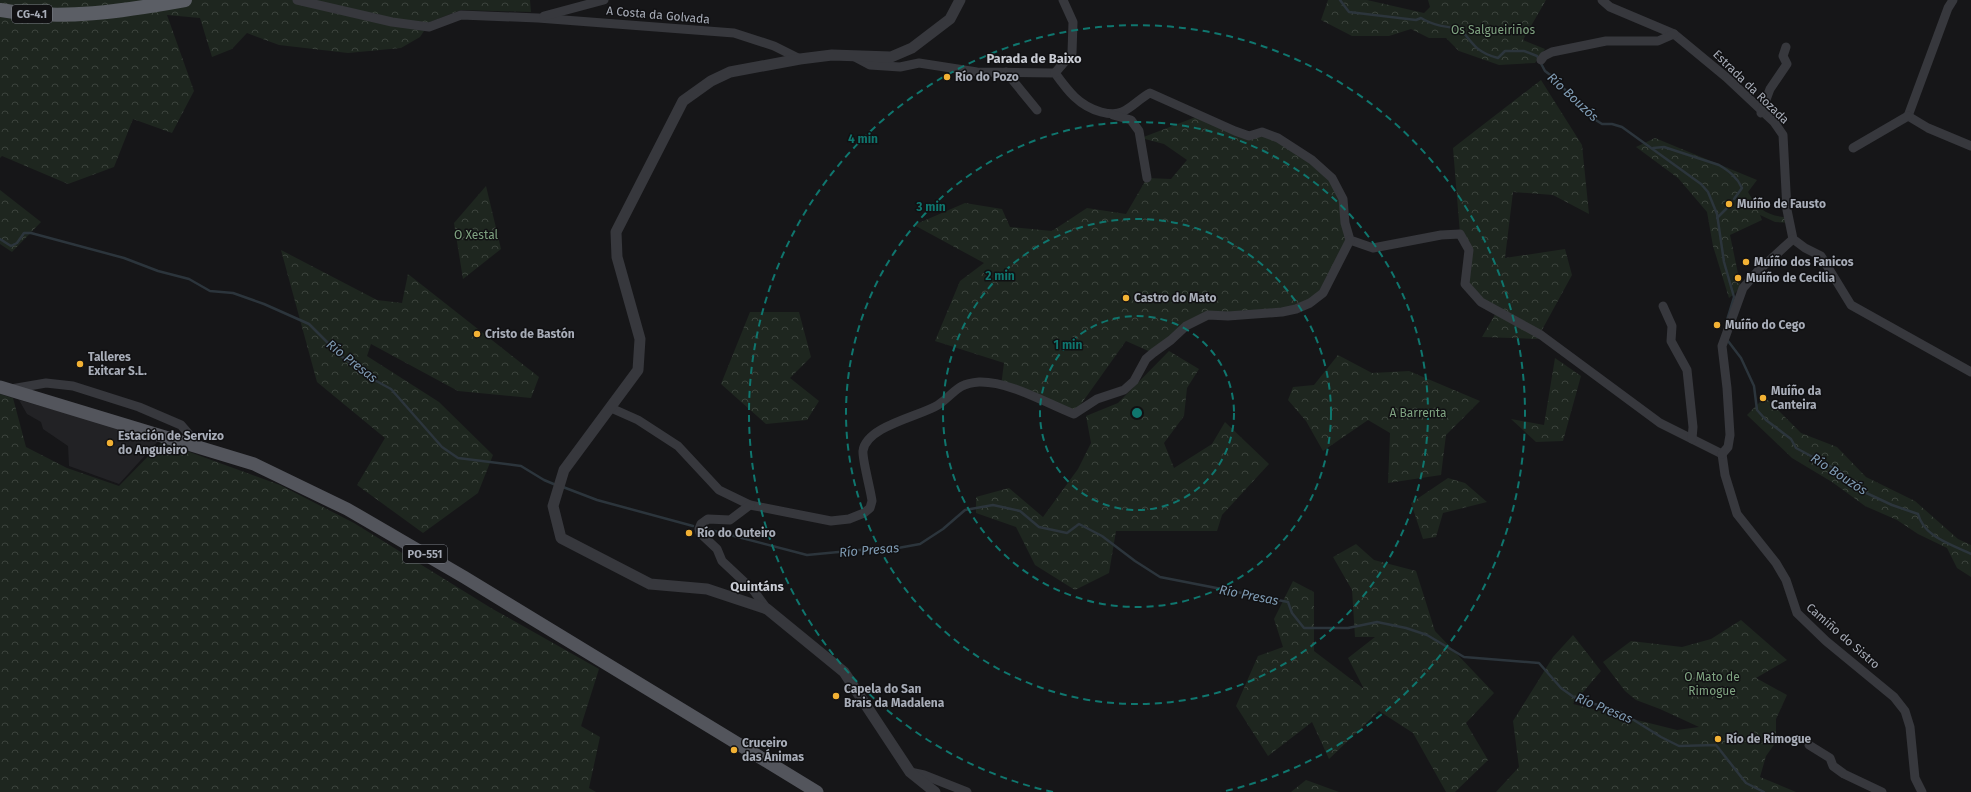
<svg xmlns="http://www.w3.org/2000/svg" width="1971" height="792" font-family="'Fira Sans',sans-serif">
  <defs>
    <pattern id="forest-crowns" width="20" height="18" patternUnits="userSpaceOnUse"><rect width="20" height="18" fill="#1e261f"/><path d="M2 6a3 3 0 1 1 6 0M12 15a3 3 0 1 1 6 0" fill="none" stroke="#3c433d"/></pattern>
  </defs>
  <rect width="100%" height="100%" fill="#161618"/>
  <polygon fill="#222225" points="19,400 160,439 119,484 69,466 68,446 43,429 41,422 27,414"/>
  <g fill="url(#forest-crowns)">
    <polygon points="0,0 530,0 531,12 461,10 430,22 420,37 401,48 348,53 279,45 247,33 232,49 212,57 200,18 167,15 194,91 172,133 133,119 114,167 68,184 2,156 0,158"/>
    <polygon points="1328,0 1367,0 1424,13 1430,7 1428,0 1546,0 1523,40 1545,49 1535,63 1499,65 1459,51 1446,38 1429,38 1411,29 1389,36 1352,36 1321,20"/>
    <polygon points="1541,80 1582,145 1589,214 1553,195 1513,192 1505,258 1565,249 1572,275 1537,339 1482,337 1497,311 1465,284 1469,250 1460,234 1453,148"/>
    <polygon points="1201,115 1249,135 1262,132 1312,160 1343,199 1350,240 1323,293 1296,309 1208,315 1153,353 1126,341 1074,414 1001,386 1004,363 935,341 960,281 984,263 914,225 965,203 1002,209 1010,227 1052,231 1087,208 1126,214 1147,178 1171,179 1187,160 1164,144 1141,138"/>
    <path d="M1655,138L1757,180L1748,192C1757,209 1769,217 1788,217L1790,223L1775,222L1760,215L1762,220L1730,235L1741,288L1729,298L1713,246L1707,212L1678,178L1636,147Z"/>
    <polygon points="486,186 501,249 463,279 454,223"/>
    <polygon points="0,190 41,222 12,252 0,244"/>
    <polygon points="281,250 377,300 402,303 408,274 539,377 531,398 458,391 371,344 367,356 439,402 493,455 478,493 423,533 357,485 385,438 317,382"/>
    <polygon points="750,312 799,312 811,357 790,378 819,401 807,420 766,424 721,384"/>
    <polygon points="1169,351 1199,369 1187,388 1184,416 1164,443 1174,468 1212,444 1225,422 1269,464 1222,515 1217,531 1116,531 1109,573 1075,590 1035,565 1016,527 976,513 976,497 1009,488 1043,517 1078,469 1091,443 1086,416 1118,403"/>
    <polygon points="1338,355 1372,373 1409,371 1480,401 1446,435 1441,475 1388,483 1390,433 1368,420 1323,451 1306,421 1288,400 1293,387 1314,385"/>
    <polygon points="1555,358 1581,376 1563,441 1536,442 1511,419 1544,425"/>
    <polygon points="0,394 13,398 26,447 67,468 119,486 162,442 280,485 354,523 491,608 599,669 581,726 600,737 589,788 596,792 0,792"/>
    <polygon points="1765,397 1801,433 1837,447 1866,477 1915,501 1958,539 1971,545 1971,577 1957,568 1947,548 1918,534 1897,520 1865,506 1832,482 1792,458 1747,415"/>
    <polygon points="1448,478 1465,483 1487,502 1443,513 1436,537 1423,539 1411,503"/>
    <polygon points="1356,544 1374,560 1416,571 1435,631 1494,693 1466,723 1488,760 1455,792 1446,792 1413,733 1379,711 1329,759 1312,722 1268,756 1236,706 1258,656 1283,647 1274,619 1293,581 1314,592 1314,651 1364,689 1348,658 1375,637 1355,637 1352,590 1333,557"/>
    <polygon points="1741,620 1787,660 1756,678 1787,695 1776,719 1776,742 1766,756 1760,777 1796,792 1496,792 1519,767 1513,721 1553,657 1573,635 1601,671 1573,704 1677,730 1699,727 1660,709 1636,700 1625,691 1603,662 1631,641 1682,647 1711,639"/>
    <polygon points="1306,780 1339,792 1291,792"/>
  </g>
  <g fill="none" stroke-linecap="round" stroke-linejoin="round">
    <g stroke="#2c353c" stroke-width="2.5">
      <path d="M1340,0L1349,12L1416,20L1421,18C1432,25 1448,28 1460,28C1473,45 1478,53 1498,58L1505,51H1524L1537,56L1545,71L1557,80L1583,112L1602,124H1612L1622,127L1701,184L1708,192L1717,214L1724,262L1734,297L1727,320"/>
      <path d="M1653,148L1664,147L1719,165C1729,171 1737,177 1742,188L1734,199"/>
      <polyline points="1717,218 1727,208"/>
      <polyline points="0,239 11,246 17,243 24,233 31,233 124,258 158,271 189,279 210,291 233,293 264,304 309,324 341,356 367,376 391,389 442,447 458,458 521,466 544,480 556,485"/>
      <path d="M1728,341L1741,358L1754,386L1757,410L1766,420L1791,439L1796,448L1841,472L1862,491L1892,505L1918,514C1924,537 1951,544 1971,554"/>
      <polyline points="563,487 597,500 693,526"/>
      <polyline points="707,529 807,555 870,549 887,550 920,544 943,529 965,510 993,505 1020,511 1039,527 1067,533 1079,524 1102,536 1135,561 1160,577 1288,602 1292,613 1304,628 1348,628 1377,622 1406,628 1427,635 1464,657 1539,663 1561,688 1575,698 1621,712 1661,737 1679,746 1716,745 1746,783 1764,792"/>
    </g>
    <g stroke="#37383d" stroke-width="9">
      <polyline points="297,0 392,22 429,27 461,15 538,18 734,33 774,46 800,59"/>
      <polyline points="1602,0 1610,7 1674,34 1726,77 1774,122 1783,135 1787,210 1793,239 1805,248 1821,256 1851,305 1971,372"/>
      <polyline points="544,16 604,0"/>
      <path d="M855,57L870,65L900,67L919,63L977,72L1055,73C1068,91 1079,106 1101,112C1109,114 1115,115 1122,112C1132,108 1140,98 1150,93L1235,131L1249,136L1262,132L1278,138L1312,160L1332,178L1343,199L1345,223L1350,240L1373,248L1441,235L1460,234L1469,250L1465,284L1481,302L1541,335L1660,423L1722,454"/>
      <polyline points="1541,60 1544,56 1552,52 1606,41 1658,41 1674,34"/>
      <polyline points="1006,72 1037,110"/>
      <polyline points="1055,73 1072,53 1073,22 1063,0"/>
      <polyline points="1761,113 1770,89 1787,64 1783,56 1786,47"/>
      <polyline points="1113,115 1131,120 1139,131 1147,178"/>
      <polyline points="1908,116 1948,8 1953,0"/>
      <polyline points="1908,116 1928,128 1971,146"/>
      <polyline points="1853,148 1908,116"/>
      <polyline points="1663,306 1672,326 1671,341 1687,370 1693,427 1692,439"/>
      <polyline points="11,389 46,383 73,386 139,407 181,425 200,447"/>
      <path d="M611,408L638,420L678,446L719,490L750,505L831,521L849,519L864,513L870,508L872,501C871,491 862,459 863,451C866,426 921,416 938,405C956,393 955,384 979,382C1009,381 1046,403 1074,414L1097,399L1124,390L1134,381L1146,359L1153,353L1171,340L1186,326L1208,315L1228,316L1282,312L1296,309L1310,303L1323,293L1350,240"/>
      <polyline points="1722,454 1725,475 1737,514 1776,563 1786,580 1797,613 1826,641 1894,697 1905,711 1910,727 1915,778 1922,792"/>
      <polyline points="1722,454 1728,447 1730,435 1727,388 1722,346 1743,288 1758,271 1793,239"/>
      <polyline points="750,505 730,520 708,519 701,524 699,529 700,533 717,549 722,561 754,591 767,609"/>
      <polyline points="1809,745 1830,758 1833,766 1844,774 1882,792"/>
      <polyline points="910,772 924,775 967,792"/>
    </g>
    <polyline stroke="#37383d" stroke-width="11" points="935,792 910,772 844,672 767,609 707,589 650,584 561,538 553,506 564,470 638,370 640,339 617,257 616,232 683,101 711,81 730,72 800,59 832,55 891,57 912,48 950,19 960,0"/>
    <polyline stroke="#53555c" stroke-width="13" points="0,387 254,464 347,509 464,577 817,792"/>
    <path stroke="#5b5e65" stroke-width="14" d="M0,10C62,21 124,11 185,0"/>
  </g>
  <g fill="none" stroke="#0f766e" stroke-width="2" stroke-dasharray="7 5">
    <circle cx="1137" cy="413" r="97"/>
    <circle cx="1137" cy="413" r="194"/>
    <circle cx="1137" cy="413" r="291"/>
    <path d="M1053 792A388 388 0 1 1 1221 792"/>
  </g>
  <g fill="#f2b134" stroke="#111113" stroke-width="1.5">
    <circle cx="947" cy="77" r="4"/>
    <circle cx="1729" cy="204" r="4"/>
    <circle cx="1746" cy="262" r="4"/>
    <circle cx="1738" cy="278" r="4"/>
    <circle cx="1126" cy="298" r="4"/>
    <circle cx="1717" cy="325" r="4"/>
    <circle cx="477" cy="334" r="4"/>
    <circle cx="80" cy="364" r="4"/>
    <circle cx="1763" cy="398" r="4"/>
    <circle cx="110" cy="443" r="4"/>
    <circle cx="689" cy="533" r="4"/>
    <circle cx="836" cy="696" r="4"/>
    <circle cx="1718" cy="739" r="4"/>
    <circle cx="734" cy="750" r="4"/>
  </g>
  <g text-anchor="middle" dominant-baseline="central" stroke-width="3" stroke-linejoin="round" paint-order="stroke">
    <g fill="#111113" stroke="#7b7e86" stroke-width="1">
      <rect x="12" y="5" width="40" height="18" rx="3"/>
      <rect x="403" y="545" width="44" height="18" rx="3"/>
    </g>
    <g font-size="11" font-weight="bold" fill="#a8adb8">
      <text x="32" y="14">CG-4.1</text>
      <text x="425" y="554">PO-551</text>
    </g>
    <g font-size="12" fill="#a8adb8" stroke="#111113">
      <text transform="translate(658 15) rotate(5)">A Costa da Golvada</text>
      <text transform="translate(1751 87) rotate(44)">Estrada da Rozada</text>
      <text transform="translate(1843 636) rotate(41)">Camiño do Sistro</text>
    </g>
    <g font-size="12" fill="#7fa381" stroke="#111113">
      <text x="1493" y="30">Os Salgueiriños</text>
      <text x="476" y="235">O Xestal</text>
      <text x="1418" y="413">A Barrenta</text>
      <text x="1712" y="677">O Mato de<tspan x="1712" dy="14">Rimogue</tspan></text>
    </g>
    <g font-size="12" font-weight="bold" fill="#a8adb8" stroke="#111113" text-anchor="start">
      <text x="955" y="77">Río do Pozo</text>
      <text x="1737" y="204">Muíño de Fausto</text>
      <text x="1754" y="262">Muíño dos Fanicos</text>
      <text x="1746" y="278">Muíño de Cecilia</text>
      <text x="1134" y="298">Castro do Mato</text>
      <text x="1725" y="325">Muíño do Cego</text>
      <text x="485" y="334">Cristo de Bastón</text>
      <text x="88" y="357">Talleres<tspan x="88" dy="14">Exitcar S.L.</tspan></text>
      <text x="1771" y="391">Muíño da<tspan x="1771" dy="14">Canteira</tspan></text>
      <text x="118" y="436">Estación de Servizo<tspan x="118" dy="14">do Anguieiro</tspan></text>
      <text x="697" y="533">Río do Outeiro</text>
      <text x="844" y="689">Capela do San<tspan x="844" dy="14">Brais da Madalena</tspan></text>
      <text x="1726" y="739">Río de Rimogue</text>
      <text x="742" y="743">Cruceiro<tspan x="742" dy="14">das Ánimas</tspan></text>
    </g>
    <g font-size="13" font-weight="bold" fill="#c9ccd4" stroke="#111113">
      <text x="1034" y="58">Parada de Baixo</text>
      <text x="757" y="586">Quintáns</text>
    </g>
    <g font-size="13" font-style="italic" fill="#7f9bb3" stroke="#111113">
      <text transform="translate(1573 97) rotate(43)">Río Bouzós</text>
      <text transform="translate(352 361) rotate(38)">Río Presas</text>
      <text transform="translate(1839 474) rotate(33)">Río Bouzós</text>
      <text transform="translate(869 550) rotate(-5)">Río Presas</text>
      <text transform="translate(1249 595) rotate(11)">Río Presas</text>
      <text transform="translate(1604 708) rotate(22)">Río Presas</text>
    </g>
  </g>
  <circle cx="1137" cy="413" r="6" fill="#0f766e" stroke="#111113" stroke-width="2"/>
  <g font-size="12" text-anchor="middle" font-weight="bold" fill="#0f766e" stroke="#111113" stroke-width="3" stroke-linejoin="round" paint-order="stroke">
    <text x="863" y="143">4 min</text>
    <text x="931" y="211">3 min</text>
    <text x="1000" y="280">2 min</text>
    <text x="1068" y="349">1 min</text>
  </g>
</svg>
